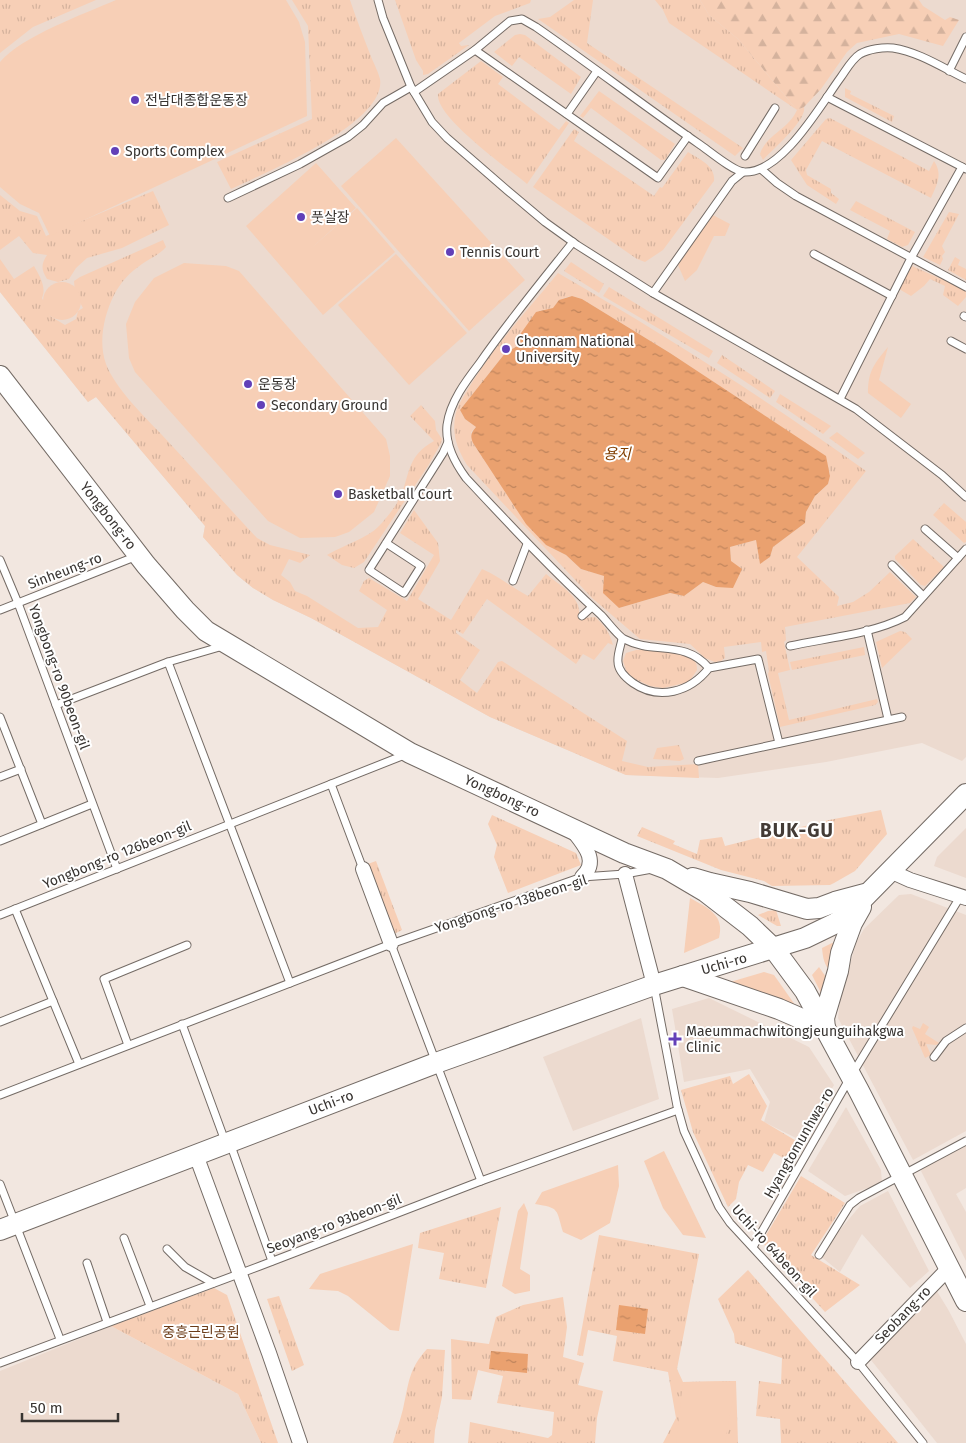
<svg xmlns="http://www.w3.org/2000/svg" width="966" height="1443" font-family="'Fira Sans','Noto Sans KR',sans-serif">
  <defs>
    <pattern id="grass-tufts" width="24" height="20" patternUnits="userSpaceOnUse" patternTransform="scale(1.25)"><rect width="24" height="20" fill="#f7cfb6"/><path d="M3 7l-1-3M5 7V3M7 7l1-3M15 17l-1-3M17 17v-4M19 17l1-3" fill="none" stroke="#d4b29d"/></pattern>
    <pattern id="forest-firs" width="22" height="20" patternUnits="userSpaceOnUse" patternTransform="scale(1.25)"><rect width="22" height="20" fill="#f7cfb6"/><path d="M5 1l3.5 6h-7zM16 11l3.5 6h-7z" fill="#d4b29d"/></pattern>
    <pattern id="water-ripples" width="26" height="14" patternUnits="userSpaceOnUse" patternTransform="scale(1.25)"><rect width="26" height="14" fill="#eaa16f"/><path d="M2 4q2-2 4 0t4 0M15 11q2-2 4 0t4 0" fill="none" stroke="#bf845c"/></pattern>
  </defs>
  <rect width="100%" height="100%" fill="#f2e7e0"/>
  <g fill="#ecdacf">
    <polygon points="0,0 966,0 966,757 962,761 922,743 826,762 718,778 626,775 490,717 311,618 273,600 253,588 237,575 203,537 205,526 96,397 88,402 0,292"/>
    <polygon points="966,828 966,878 934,866 937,857"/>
    <polygon points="911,894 966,915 966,1131 913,1160 838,1018 840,999 856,943 864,929 899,895"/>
    <polygon points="709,998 809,1047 834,1085 802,1141 764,1122 770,1102 750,1069 684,1082 672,1009"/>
    <polygon points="641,1018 659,1099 573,1131 543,1057"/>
    <polygon points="846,1107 881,1170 882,1183 845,1196 808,1171"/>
    <polygon points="966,1146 966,1188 956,1194 966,1212 966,1261 921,1171 922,1168"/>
    <polygon points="888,1191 929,1271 910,1288 862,1234 840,1272 819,1255 860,1206"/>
    <polygon points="935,1288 949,1311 966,1344 966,1443 937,1443 871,1360"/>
    <polygon points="111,1326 238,1394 261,1443 0,1443 0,1371"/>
  </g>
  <g fill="url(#grass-tufts)" fill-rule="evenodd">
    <polygon points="0,0 96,0 33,27 0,53"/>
    <path d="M292,0H350C356,18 363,36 370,54C373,62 378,71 380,79C387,123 264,173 231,189L217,162L312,119L308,26Z"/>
    <polygon points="395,0 531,0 530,3 495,16 459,43 461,46 469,45 428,74 423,75 423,71 416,60"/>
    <polygon points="574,0 593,0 587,43 743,148 735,156 538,19 550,17"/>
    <path d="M655,0H700L709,15L738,39L797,110L804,107C807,120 773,149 763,160L760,154C766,135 789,129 797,110L669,23L663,10Z"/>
    <polygon points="520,34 525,35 581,77 571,94 519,57 512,66 494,52 515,35"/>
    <path d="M481,61L503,77L498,84L559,130L566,121L569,123L527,184C509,169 435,117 438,94Z"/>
    <polygon points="845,88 851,91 850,94 894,116 892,122 845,97"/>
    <polygon points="599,91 675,144 665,160 661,160 591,108 583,118 580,116"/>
    <path d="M830,118L929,171L934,161C943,174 937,185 931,198L822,141L806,170L807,175L831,189V193L839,199L836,204L807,185L791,160L826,119Z"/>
    <path d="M574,129L579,132L574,141L654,196L660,187L662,188L688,152C699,159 716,166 714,181L663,250L645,262L637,259L533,187Z"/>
    <path d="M153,191L169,225L122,248L87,258L76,268L69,279L58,282L47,279C41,269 41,264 47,255L33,253L19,236L0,250V195L20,211L37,216L46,236Z"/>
    <polygon points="856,201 915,232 908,245 902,247 887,239 890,231 850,210"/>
    <polygon points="949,212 959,214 942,246 945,252 942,256 943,259 940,265 923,257"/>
    <path d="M163,240L166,247C159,255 151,258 142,264C129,273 121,282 114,295C104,315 98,342 106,364C115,388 144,416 162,435C194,469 225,504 257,538L270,545L310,555L300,563L289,559L281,575L290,582L295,591L307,596L358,628L378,627L387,610L359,591L364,581L369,578L407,601L434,555L400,533L414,510L438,543L440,561L418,599L451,620L482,569C499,576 512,588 528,596L546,574C558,584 580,596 579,612L584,618L595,617C604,625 610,633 613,645L608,643L594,660L583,654L576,664L487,599L463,634L456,630V633L480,650L460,680L477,693L498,662L502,661L627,741L622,761L648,767L698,764L699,778L626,775L490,717L311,618L273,600L253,588L237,575L203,537L205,526L96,397L88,402L0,292V259L14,279L34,266C39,275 47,287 42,298L50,316L65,325L76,319L78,311L83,308L75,293L74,281L80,277Z"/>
    <polygon points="955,257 960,260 958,265 966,269 966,280 948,270"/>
    <polygon points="571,262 604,284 599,293 564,271"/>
    <polygon points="912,266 966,290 966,297 958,306 943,295 945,286 930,279 924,286 911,296 899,289"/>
    <path d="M558,273C664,334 767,400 866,471L797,557L839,597L837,606L853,602L869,592L890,572L916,597L910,603L785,627L786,640L784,642L790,670L778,673L789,720L877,699L878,702L875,705L780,727L768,674L769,671L766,651L762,652L761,642L724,647L725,658L721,661L715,662L705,658L690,644L640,639L592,598L467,465C458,450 452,436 455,418C456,408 462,399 467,391C492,348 527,311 558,273ZM572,296L582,299L670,353L825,456L830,475L828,484L815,496L806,512L805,523L773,547L770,557L760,563L756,540L730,547L731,561L716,587L703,582L684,596L670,593L619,608L605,576L581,569L566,555L546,545L473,443L471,432L476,427L465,419L460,410L506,352L518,346L519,338L554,308C557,300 564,297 572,296Z"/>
    <polygon points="609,287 713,351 709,358 603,296"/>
    <polygon points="722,355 775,391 770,398 717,363"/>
    <polygon points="780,394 831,426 823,434 776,402"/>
    <path d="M421,405L435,421L436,430L442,439L441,443L428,466L364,562L354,568L342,565L327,555C340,547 369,537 378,527C386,519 396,506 401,496C410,472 408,455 434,441L410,416Z"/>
    <polygon points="837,432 865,453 858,459 829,438"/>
    <polygon points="944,503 966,522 966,542 964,543 933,515"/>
    <polygon points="913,539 944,567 925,586 921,585 895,559 895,556"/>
    <polygon points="900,631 905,632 912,639 882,668 876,642"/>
    <polygon points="864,647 865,655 792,670 790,662"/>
    <path d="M636,650C647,650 681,650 690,657C696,661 697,664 697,670L689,682L663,688L650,686L635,679L627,673L623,661L626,653Z"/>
    <polygon points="679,745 684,759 680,761 653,759 657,748"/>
    <polygon points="881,810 887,834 855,871 834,883 830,885 772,886 764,881 721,870 637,836 642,827 675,841 673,844 697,854 700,840 722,837 725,846 829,820"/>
    <polygon points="492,815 576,853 581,865 508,893 494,857 497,845 488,824"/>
    <polygon points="376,861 402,930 392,935 365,865"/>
    <polygon points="776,910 781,926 777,926 758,915 768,911"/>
    <polygon points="923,1023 929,1027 925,1034 939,1043 936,1045 926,1044 931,1055 925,1058 912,1028 913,1026 920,1029"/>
    <polygon points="749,1074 767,1106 761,1120 803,1145 793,1163 774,1153 763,1172 748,1165 739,1182 736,1199 728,1207 693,1132 681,1090 730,1076 733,1084"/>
    <polygon points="801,1176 845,1203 811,1255 860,1285 825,1312 762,1242"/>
    <polygon points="501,1207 486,1288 439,1279 444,1253 418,1248 420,1233"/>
    <polygon points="599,1235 699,1254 677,1369 683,1382 736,1381 738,1443 663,1443 676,1418 668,1372 613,1361 617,1336 588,1330 583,1356 577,1355"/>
    <polygon points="748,1270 898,1443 781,1443 780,1419 756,1416 759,1381 781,1384 782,1358 735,1343 734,1334 718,1299"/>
    <polygon points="214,1288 227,1295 278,1443 261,1443 238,1394 111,1326"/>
    <polygon points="279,1296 304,1365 292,1371 267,1299"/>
    <polygon points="563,1297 567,1327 563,1357 584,1363 578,1385 603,1391 597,1418 595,1443 468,1443 470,1422 548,1438 552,1435 554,1412 497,1403 503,1376 478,1370 471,1400 452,1399 451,1339 489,1344 496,1317 523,1305"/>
    <path d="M427,1349L445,1350L442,1397L435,1430L434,1443H393C396,1432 400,1421 403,1409C409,1383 408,1370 427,1349Z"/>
  </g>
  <polygon fill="url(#forest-firs)" points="700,0 919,0 923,6 945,20 950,17 959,20 943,46 899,34 857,43 847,52 821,89 804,107 797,110 738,39 709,15"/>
  <g fill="#f7cfb6">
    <path d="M116,0H286L299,22L305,42L307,116L50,236L39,213L20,204L0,187V62C22,36 84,14 116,0Z"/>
    <polygon points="396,138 525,280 469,331 341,186"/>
    <polygon points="316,163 356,208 308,251 357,208 395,252 323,315 246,226"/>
    <polygon points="709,213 730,224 725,236 714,236 697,270 685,281 678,265 680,259"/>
    <polygon points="396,254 467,333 409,385 338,305"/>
    <polygon points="184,263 226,266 239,271 386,439 390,456 390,476 374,512 349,532 335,537 300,538 268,521 135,372 129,358 126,324 135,302 154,278"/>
    <circle cx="62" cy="301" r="19"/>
    <path d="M888,347L879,380L911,404L901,418L868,393C868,371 874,364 888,347Z"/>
    <path d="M690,898C708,908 725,915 719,938L684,953Z"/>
    <path d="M837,942L831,972C824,965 823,958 822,948L832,943Z"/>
    <polygon points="819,967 828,980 824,999 812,975"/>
    <polygon points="764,972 774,975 800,1012 720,985"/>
    <polygon points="664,1151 706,1238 683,1235 663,1208 644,1161"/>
    <path d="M618,1165L619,1186L610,1223L581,1240L563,1232C556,1209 560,1208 535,1204L542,1192Z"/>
    <polygon points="524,1203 528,1213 520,1269 530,1275 530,1291 515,1294 502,1286 518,1211"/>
    <polygon points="413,1244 399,1331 390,1330 348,1296 338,1291 309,1289 320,1274"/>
    <polygon points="736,1381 725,1443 676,1443 683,1382"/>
  </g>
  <g fill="url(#water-ripples)">
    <path d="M572,296L582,299L670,353L826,456L830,476L828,484L815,496L806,512L805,523L773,547L770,557L760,564L756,540L730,547L731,561L742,569L733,588L716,587L703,582L684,596L670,593L619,608L603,593L604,576L581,569L566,555L546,545L526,524L473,443C470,435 471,433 476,427L465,419L460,410L506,352L518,346L519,336L536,312L553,308L559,300Z"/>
    <polygon points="619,1305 648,1309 645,1334 616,1330"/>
    <polygon points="491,1351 528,1354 527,1373 489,1369"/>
  </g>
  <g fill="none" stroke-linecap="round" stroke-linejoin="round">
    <defs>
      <g id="lane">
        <polyline points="378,0 383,18 411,87 432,122 447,138 508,191 545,222 577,245 653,293 856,409 942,475 966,497"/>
        <polyline points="475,50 658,178 688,136"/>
        <polyline points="949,71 966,37"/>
        <path d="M414,92L475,50L510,21L522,19L536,27C591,65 644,106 699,144C708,150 734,172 744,172C782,174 821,104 841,77C846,70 852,59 860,54C869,49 883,47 893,48C919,52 943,68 966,79"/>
        <polyline points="827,97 966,169"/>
        <polyline points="567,114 597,71"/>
        <polyline points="745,156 775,108"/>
        <polyline points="761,169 777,183 796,196 966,287"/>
        <polyline points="228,198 300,164 348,137 363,125 383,103 411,87"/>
        <path d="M573,242C541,282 508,322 479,364C466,381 450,402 447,425C445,443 455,463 466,478C510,525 553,571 601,615C606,620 619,637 624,639C654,655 684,639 709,668"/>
        <polyline points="814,254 892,296"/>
        <polyline points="653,293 732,181 743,172"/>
        <polyline points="964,316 966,317"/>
        <polyline points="951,341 966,349"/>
        <polyline points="840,399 911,258 962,167"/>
        <polyline points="925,529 958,558"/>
        <polyline points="386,543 421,566 404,593 369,570 443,453 448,442"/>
        <polyline points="0,560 18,603 117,869"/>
        <polyline points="892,565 923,596"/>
        <polyline points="513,581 527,544"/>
        <polyline points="0,610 137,556"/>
        <polyline points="582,616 592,607"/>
        <polyline points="867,630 888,719"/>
        <path d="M622,639C621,645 617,655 618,662C618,671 626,678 633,683C659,701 690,692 709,668L758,659L779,743"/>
        <path d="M790,646C827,638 872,634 905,617L966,549"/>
        <polyline points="168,662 290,983"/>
        <polyline points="56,705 168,662 223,646"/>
        <polyline points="0,717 42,824"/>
        <polyline points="698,761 902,717"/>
        <polyline points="0,777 21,769"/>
        <polyline points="331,784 363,869"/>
        <polyline points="0,841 92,804"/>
        <polyline points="15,909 79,1064"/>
        <polyline points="0,915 407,754"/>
        <polyline points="391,944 481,1181"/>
        <polyline points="654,986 677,1106 684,1131 719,1207 730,1223 858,1362 923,1443"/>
        <polyline points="0,1022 53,1001"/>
        <polyline points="182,1024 225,1141"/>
        <polyline points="128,1045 104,979 187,945"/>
        <polyline points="934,1057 946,1041 966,1028"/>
        <polyline points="0,1095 391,944 582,877 625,874 652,869"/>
        <polyline points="230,1143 272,1261"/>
        <polyline points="0,1184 60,1339"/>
        <polyline points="124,1238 150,1306"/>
        <polyline points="753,1247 851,1076 960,897"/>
        <polyline points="167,1249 185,1267 213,1283"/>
        <polyline points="819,1255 850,1205 859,1198 966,1141"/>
        <polyline points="87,1263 107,1322"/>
        <polyline points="0,1363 260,1266 481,1181 678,1110"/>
      </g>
      <g id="street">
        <path d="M574,832C585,846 599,862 582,877"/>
        <polyline points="363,869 391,944"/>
        <polyline points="890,871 910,880 966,898"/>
        <polyline points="625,874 654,985"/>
        <polyline points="196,1155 269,1353 300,1443"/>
        <polyline points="858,1362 949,1268"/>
      </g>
      <g id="secondary">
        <polyline points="0,376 146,565 185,610 206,631 410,753 624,853 667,869 706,892 750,926 774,949 805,991 859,1091 966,1301"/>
        <polyline points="693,878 710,883 750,892 807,909 819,908 835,902 865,894"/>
        <polyline points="683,976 779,1009 825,1029"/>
        <polyline points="825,1029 824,1018 838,971 841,953 852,923 861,907"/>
        <polyline points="0,1230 436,1063 654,985 805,938 836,923 846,916 966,794"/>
      </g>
    </defs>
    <use href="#lane" stroke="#746b65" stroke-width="9"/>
    <use href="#street" stroke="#746b65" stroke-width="16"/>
    <use href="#secondary" stroke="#746b65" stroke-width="22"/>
    <use href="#lane" stroke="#fff" stroke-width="7"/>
    <use href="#street" stroke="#fff" stroke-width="14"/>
    <use href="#secondary" stroke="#fff" stroke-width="20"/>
  </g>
  <g fill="#6240b8" stroke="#fff" stroke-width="2">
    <circle cx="135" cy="100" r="5"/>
    <circle cx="115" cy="151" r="5"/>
    <circle cx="301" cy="217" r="5"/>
    <circle cx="450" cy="252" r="5"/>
    <circle cx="506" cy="349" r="5"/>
    <circle cx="248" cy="384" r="5"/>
    <circle cx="261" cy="405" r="5"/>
    <circle cx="338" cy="494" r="5"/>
    <path d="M672.5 1031.5h5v5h5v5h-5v5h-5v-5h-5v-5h5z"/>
  </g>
  <g text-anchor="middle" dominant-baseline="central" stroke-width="4" stroke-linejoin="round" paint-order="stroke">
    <g font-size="14" fill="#383431" stroke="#fff" text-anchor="start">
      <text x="145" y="100">전남대종합운동장</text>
      <text x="125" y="151">Sports Complex</text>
      <text x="311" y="217">풋살장</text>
      <text x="460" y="252">Tennis Court</text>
      <text x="516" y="341">Chonnam National<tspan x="516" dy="16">University</tspan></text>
      <text x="258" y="384">운동장</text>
      <text x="271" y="405">Secondary Ground</text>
      <text x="348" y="494">Basketball Court</text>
      <text x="686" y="1031">Maeummachwitongjeunguihakgwa<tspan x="686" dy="16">Clinic</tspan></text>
    </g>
    <g font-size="14" fill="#383431" stroke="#fff">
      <text transform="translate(108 516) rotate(52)">Yongbong-ro</text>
      <text transform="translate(65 571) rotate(-21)">Sinheung-ro</text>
      <text transform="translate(59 677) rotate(70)">Yongbong-ro 90beon-gil</text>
      <text transform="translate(502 796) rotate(25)">Yongbong-ro</text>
      <text transform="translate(117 855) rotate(-22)">Yongbong-ro 126beon-gil</text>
      <text transform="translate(511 904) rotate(-18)">Yongbong-ro 138beon-gil</text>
      <text transform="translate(724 964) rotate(-16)">Uchi-ro</text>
      <text transform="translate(331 1103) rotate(-21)">Uchi-ro</text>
      <text transform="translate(799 1143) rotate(-60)">Hyangtomunhwa-ro</text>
      <text transform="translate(334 1224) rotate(-21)">Seoyang-ro 93beon-gil</text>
      <text transform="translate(774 1251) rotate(48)">Uchi-ro 64beon-gil</text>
      <text transform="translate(903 1315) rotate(-46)">Seobang-ro</text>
    </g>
    <g font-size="14" fill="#6c3c18" stroke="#fff">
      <text x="201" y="1332">중흥근린공원</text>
    </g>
    <g font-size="15" font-style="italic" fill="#803e00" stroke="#fff">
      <text x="617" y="454">용지</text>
    </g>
    <g font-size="19" font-weight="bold" letter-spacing="1" fill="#433b36" stroke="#fff">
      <text x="797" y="830">BUK-GU</text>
    </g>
  </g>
  <path d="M22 1413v8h96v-8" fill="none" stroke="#383431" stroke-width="2.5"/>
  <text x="30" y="1413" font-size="15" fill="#383431" stroke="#ffffff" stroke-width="4" paint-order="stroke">50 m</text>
</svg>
